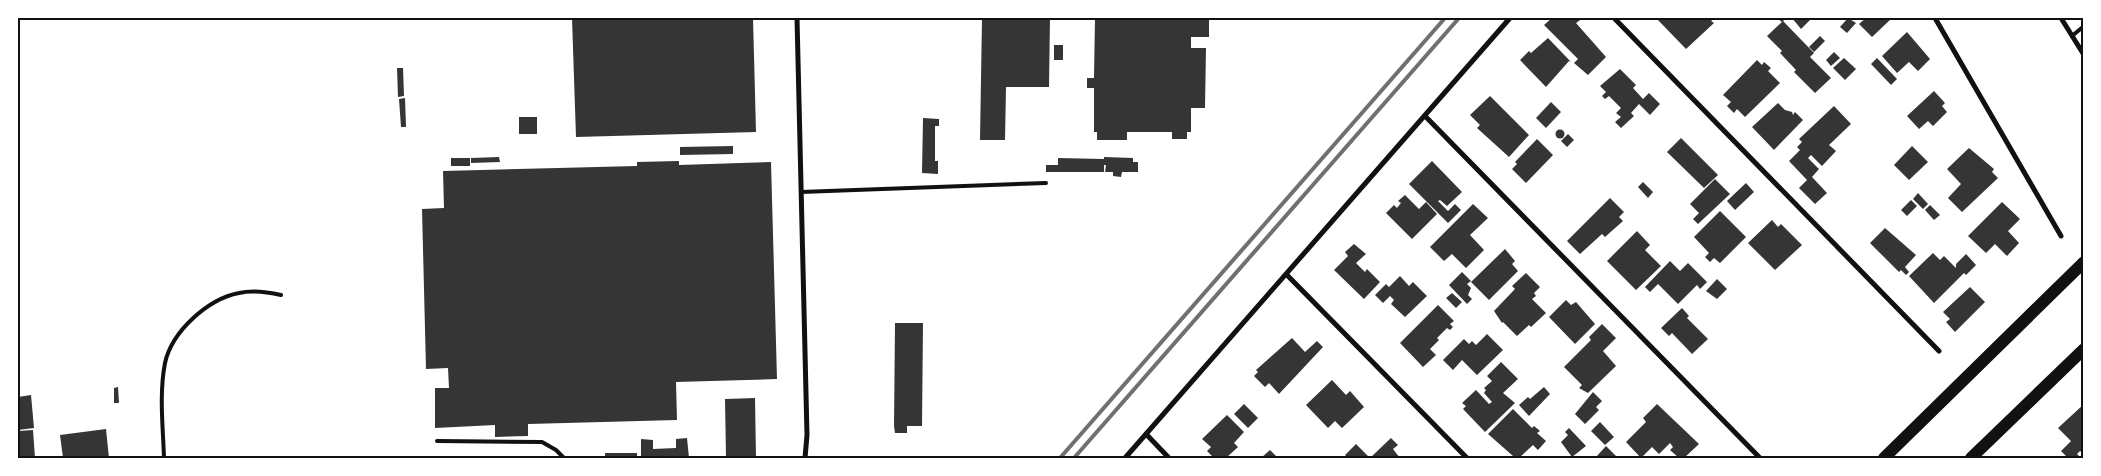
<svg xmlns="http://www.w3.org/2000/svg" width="2101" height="476" font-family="Montserrat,sans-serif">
  <rect width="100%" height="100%" fill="#fff"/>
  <g fill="#353535">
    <polygon points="572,18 753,18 756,132 576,137"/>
    <polygon points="982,18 1050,18 1049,87 1006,87 1005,140 980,140"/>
    <polygon points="1095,18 1209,18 1209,37 1191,37 1191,48 1206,48 1205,108 1191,108 1191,132 1187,132 1187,139 1172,139 1172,132 1127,132 1127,140 1097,140 1097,132 1094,132 1094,88 1087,88 1087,78 1094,78"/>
    <polygon points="1552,18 1583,18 1576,23 1606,57 1588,75 1574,63 1578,59 1544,25"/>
    <polygon points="1659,18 1715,18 1711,21 1714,23 1686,49 1657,19"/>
    <polygon points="1777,18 1786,18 1783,21 1814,53 1810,57 1831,78 1815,93 1794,72 1796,70 1780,53 1782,51 1767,36 1782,22"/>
    <polygon points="1792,18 1812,18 1801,29"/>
    <polygon points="1848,18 1856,23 1847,33 1840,27"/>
    <polygon points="1866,18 1892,18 1872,37 1859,24"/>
    <polygon points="1907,32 1930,59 1918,71 1909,62 1897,73 1882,56"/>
    <polygon points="1820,36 1825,41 1814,52 1809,47"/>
    <polygon points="1548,38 1571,62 1569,61 1546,87 1520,60 1529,51 1531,53"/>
    <rect x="1054" y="45" width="9" height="15"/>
    <polygon points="1834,52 1840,58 1831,66 1826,60"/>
    <polygon points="1844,58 1856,69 1845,80 1833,68"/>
    <polygon points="1877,58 1897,79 1891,85 1871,64"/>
    <polygon points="1757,60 1762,65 1764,62 1771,68 1768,71 1780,83 1745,117 1737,109 1734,113 1727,106 1731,102 1723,95"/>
    <polygon points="397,68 403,68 404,96 398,97"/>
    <polygon points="1620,69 1636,85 1633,88 1643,99 1649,93 1660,104 1650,115 1639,104 1631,113 1634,116 1621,128 1615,122 1621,117 1616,113 1621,108 1609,96 1605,99 1602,96 1606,92 1600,86"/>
    <polygon points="1934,91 1945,103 1942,106 1947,112 1933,126 1928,121 1919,129 1907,116"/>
    <polygon points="1490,96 1529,135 1509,157 1477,128 1480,125 1470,115"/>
    <polygon points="405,98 406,127 401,127 399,99"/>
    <polygon points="1551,102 1561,112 1546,128 1536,118"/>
    <polygon points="1778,103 1785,110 1792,112 1793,115 1795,112 1803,120 1774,150 1752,127"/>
    <polygon points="1834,106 1851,124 1829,145 1836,151 1822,166 1811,155 1808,158 1819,169 1812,177 1827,193 1815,204 1799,188 1807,180 1789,161 1800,150 1797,147 1802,142 1799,139"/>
    <rect x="519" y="117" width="18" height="17"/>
    <polygon points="923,118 939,119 939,126 935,126 935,161 938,161 938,174 922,173"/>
    <circle cx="1560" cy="134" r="4.5"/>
    <polygon points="1568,134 1574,140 1567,147 1561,141"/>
    <polygon points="1681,138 1718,175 1704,188 1667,152"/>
    <polygon points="1537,139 1553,155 1526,183 1512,169 1517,164 1515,162"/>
    <polygon points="733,146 733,154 680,155 680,147"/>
    <polygon points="1912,146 1928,162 1909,180 1894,165"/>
    <polygon points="1969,148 1994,169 1992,172 1998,178 1962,212 1948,198 1961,184 1947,169"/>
    <polygon points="499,157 500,162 471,163 471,158"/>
    <polygon points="1104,157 1133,158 1133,162 1138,162 1138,172 1122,172 1121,177 1113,176 1113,172 1105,172 1106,165 1104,165 1104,172 1046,172 1046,165 1058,165 1058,158 1104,159"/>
    <rect x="451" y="158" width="19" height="8"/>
    <polygon points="679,161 679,165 771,162 777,379 676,382 677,420 528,424 528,436 495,437 495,425 435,428 435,388 449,388 448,368 426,369 422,209 444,208 443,171 637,166 637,162"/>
    <polygon points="1432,161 1462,192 1447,206 1440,200 1438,201 1448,211 1455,204 1461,210 1448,223 1409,184"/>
    <polygon points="1715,179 1730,194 1698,224 1693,219 1699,213 1690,204"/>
    <polygon points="1643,182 1653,192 1648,198 1638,187"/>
    <polygon points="1746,183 1754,192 1735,210 1727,201"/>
    <polygon points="1918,193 1928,204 1923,209 1913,199"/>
    <polygon points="1405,195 1419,209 1426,202 1437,214 1412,239 1386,213 1394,205 1397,208 1401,203 1398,201"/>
    <polygon points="1610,198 1624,212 1619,217 1623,221 1605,237 1602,234 1580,254 1567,241"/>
    <polygon points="1911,200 1917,206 1907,216 1901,210"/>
    <polygon points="2002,202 2020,219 2008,231 2019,243 2007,256 1995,244 1986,253 1968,236"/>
    <polygon points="1473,204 1488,218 1470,235 1484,250 1466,268 1452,254 1444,261 1430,247"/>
    <polygon points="1930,205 1940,215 1934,220 1925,210"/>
    <polygon points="1720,211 1746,237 1720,263 1714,258 1710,262 1705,257 1709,253 1694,237"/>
    <polygon points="1772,220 1778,227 1781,224 1802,245 1775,270 1748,243"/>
    <polygon points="1885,228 1916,255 1905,267 1909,272 1906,275 1901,270 1899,272 1870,243"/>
    <polygon points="1637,231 1650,245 1645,250 1661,266 1636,290 1607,261"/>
    <polygon points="1354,244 1366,254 1356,263 1365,272 1367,269 1380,282 1364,299 1334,270 1348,256 1345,252"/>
    <polygon points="1505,249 1515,261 1512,264 1518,271 1489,300 1471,282"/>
    <polygon points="1933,253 1940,260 1944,256 1956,268 1956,264 1966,254 1976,265 1966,275 1964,273 1934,303 1909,276"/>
    <polygon points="1670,261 1680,271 1688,263 1707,282 1700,289 1697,285 1678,304 1658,284 1650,292 1645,287"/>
    <polygon points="1462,272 1471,281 1467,284 1471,288 1468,295 1472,299 1467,304 1449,285"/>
    <polygon points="1526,273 1540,287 1534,293 1536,296 1532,299 1546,313 1531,327 1529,325 1517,336 1503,322 1502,323 1494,311 1515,289 1512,286"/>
    <polygon points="1400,276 1409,286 1413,282 1427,296 1405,317 1391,304 1394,300 1390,296 1383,303 1375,295 1386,284 1389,287"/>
    <polygon points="1717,279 1727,289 1717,299 1706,291"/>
    <polygon points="1970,287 1985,302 1955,332 1946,322 1950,319 1943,312"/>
    <polygon points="1452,293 1462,302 1456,308 1446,298"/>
    <polygon points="1566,300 1571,305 1576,302 1595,324 1575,344 1549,317"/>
    <polygon points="1438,305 1454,321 1450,324 1453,327 1450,330 1447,328 1437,338 1439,340 1430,349 1436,355 1423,367 1400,343"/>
    <polygon points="1682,308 1689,316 1687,318 1708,339 1692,354 1672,333 1669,336 1661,328"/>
    <polygon points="895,323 923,323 922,426 907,426 907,433 895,433 894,426"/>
    <polygon points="1602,324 1616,338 1603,351 1616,366 1588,393 1579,388 1582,385 1564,367 1591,340 1589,337"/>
    <polygon points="1487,334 1503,350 1477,375 1462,360 1453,370 1443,360 1464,339 1469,344 1472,341 1476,345"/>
    <polygon points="1292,338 1305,352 1317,341 1323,347 1279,394 1269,383 1265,387 1254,376 1258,372 1256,370"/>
    <polygon points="1501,362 1518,379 1503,393 1515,403 1485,432 1463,409 1466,406 1462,403 1476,390 1489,404 1492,402 1484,393 1486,390 1484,388 1492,381 1487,376"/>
    <polygon points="1332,380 1346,395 1350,391 1364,407 1342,428 1335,421 1328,428 1306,405"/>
    <polygon points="118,387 119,403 114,403 114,388"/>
    <polygon points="1544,387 1550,394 1529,416 1519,405 1528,397 1530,399"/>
    <polygon points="1593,392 1602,401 1596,407 1599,410 1585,424 1575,414"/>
    <polygon points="31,395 34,428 18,430 18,397"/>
    <polygon points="755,398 756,458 726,458 725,399"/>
    <polygon points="1244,404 1258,418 1248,428 1234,414"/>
    <polygon points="1657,404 1699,444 1684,458 1679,458 1670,450 1673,447 1670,443 1659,454 1652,447 1641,458 1626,442 1646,422 1643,418"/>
    <polygon points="2084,404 2084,454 2080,451 2077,454 2081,458 2068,458 2061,451 2071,441 2058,428"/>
    <polygon points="1513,409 1532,428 1534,426 1540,431 1537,433 1546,441 1538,450 1533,445 1519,458 1511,458 1513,456 1488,434"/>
    <polygon points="1227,415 1244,432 1234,443 1238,447 1226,458 1214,458 1207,451 1211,447 1202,439"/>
    <polygon points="1600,422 1614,437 1605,445 1591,431"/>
    <polygon points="1569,428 1586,446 1572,457 1561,442 1568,435 1565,432"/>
    <polygon points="106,429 109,458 63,458 60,435"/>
    <polygon points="33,430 35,458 19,458 18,431"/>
    <polygon points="687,438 689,458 641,458 641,439 653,440 653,449 676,448 676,439"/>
    <polygon points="1391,438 1398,445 1393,449 1400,458 1348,458 1345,455 1356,444 1370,458"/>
    <polygon points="1606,446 1618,458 1596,457"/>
    <polygon points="1270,450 1278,458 1261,458"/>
    <rect x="605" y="453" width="32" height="5"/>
  </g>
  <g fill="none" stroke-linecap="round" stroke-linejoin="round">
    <g stroke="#111" stroke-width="4">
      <polyline points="2072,36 2084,26"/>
      <polyline points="801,192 1046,183"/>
      <polyline points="437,441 542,442 556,450 564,458"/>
      <path d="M164,458C163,427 159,394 165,363C172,331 208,299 239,293C252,290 268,292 281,295"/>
    </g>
    <g stroke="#111" stroke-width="5">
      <polyline points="797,18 807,435 805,458"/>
      <polyline points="1614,18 1939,351"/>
      <polyline points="1935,18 2061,236"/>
      <polyline points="2061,18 2084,55"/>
      <polyline points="1425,116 1760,458"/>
      <polyline points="1287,275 1467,458"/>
      <polyline points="1146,434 1169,458"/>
      <polyline points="1125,458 1510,18"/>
    </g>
    <g stroke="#111" stroke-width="12">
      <polyline points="1884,458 2084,262"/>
      <polyline points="1971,458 2084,349"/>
    </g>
    <g stroke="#707070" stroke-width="4">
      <polyline points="1060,458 1445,18"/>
      <polyline points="1074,458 1459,18"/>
    </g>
  </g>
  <rect width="2101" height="476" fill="none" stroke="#ffffff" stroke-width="38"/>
  <rect x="19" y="19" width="2063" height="438" fill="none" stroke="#111" stroke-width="2"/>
</svg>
